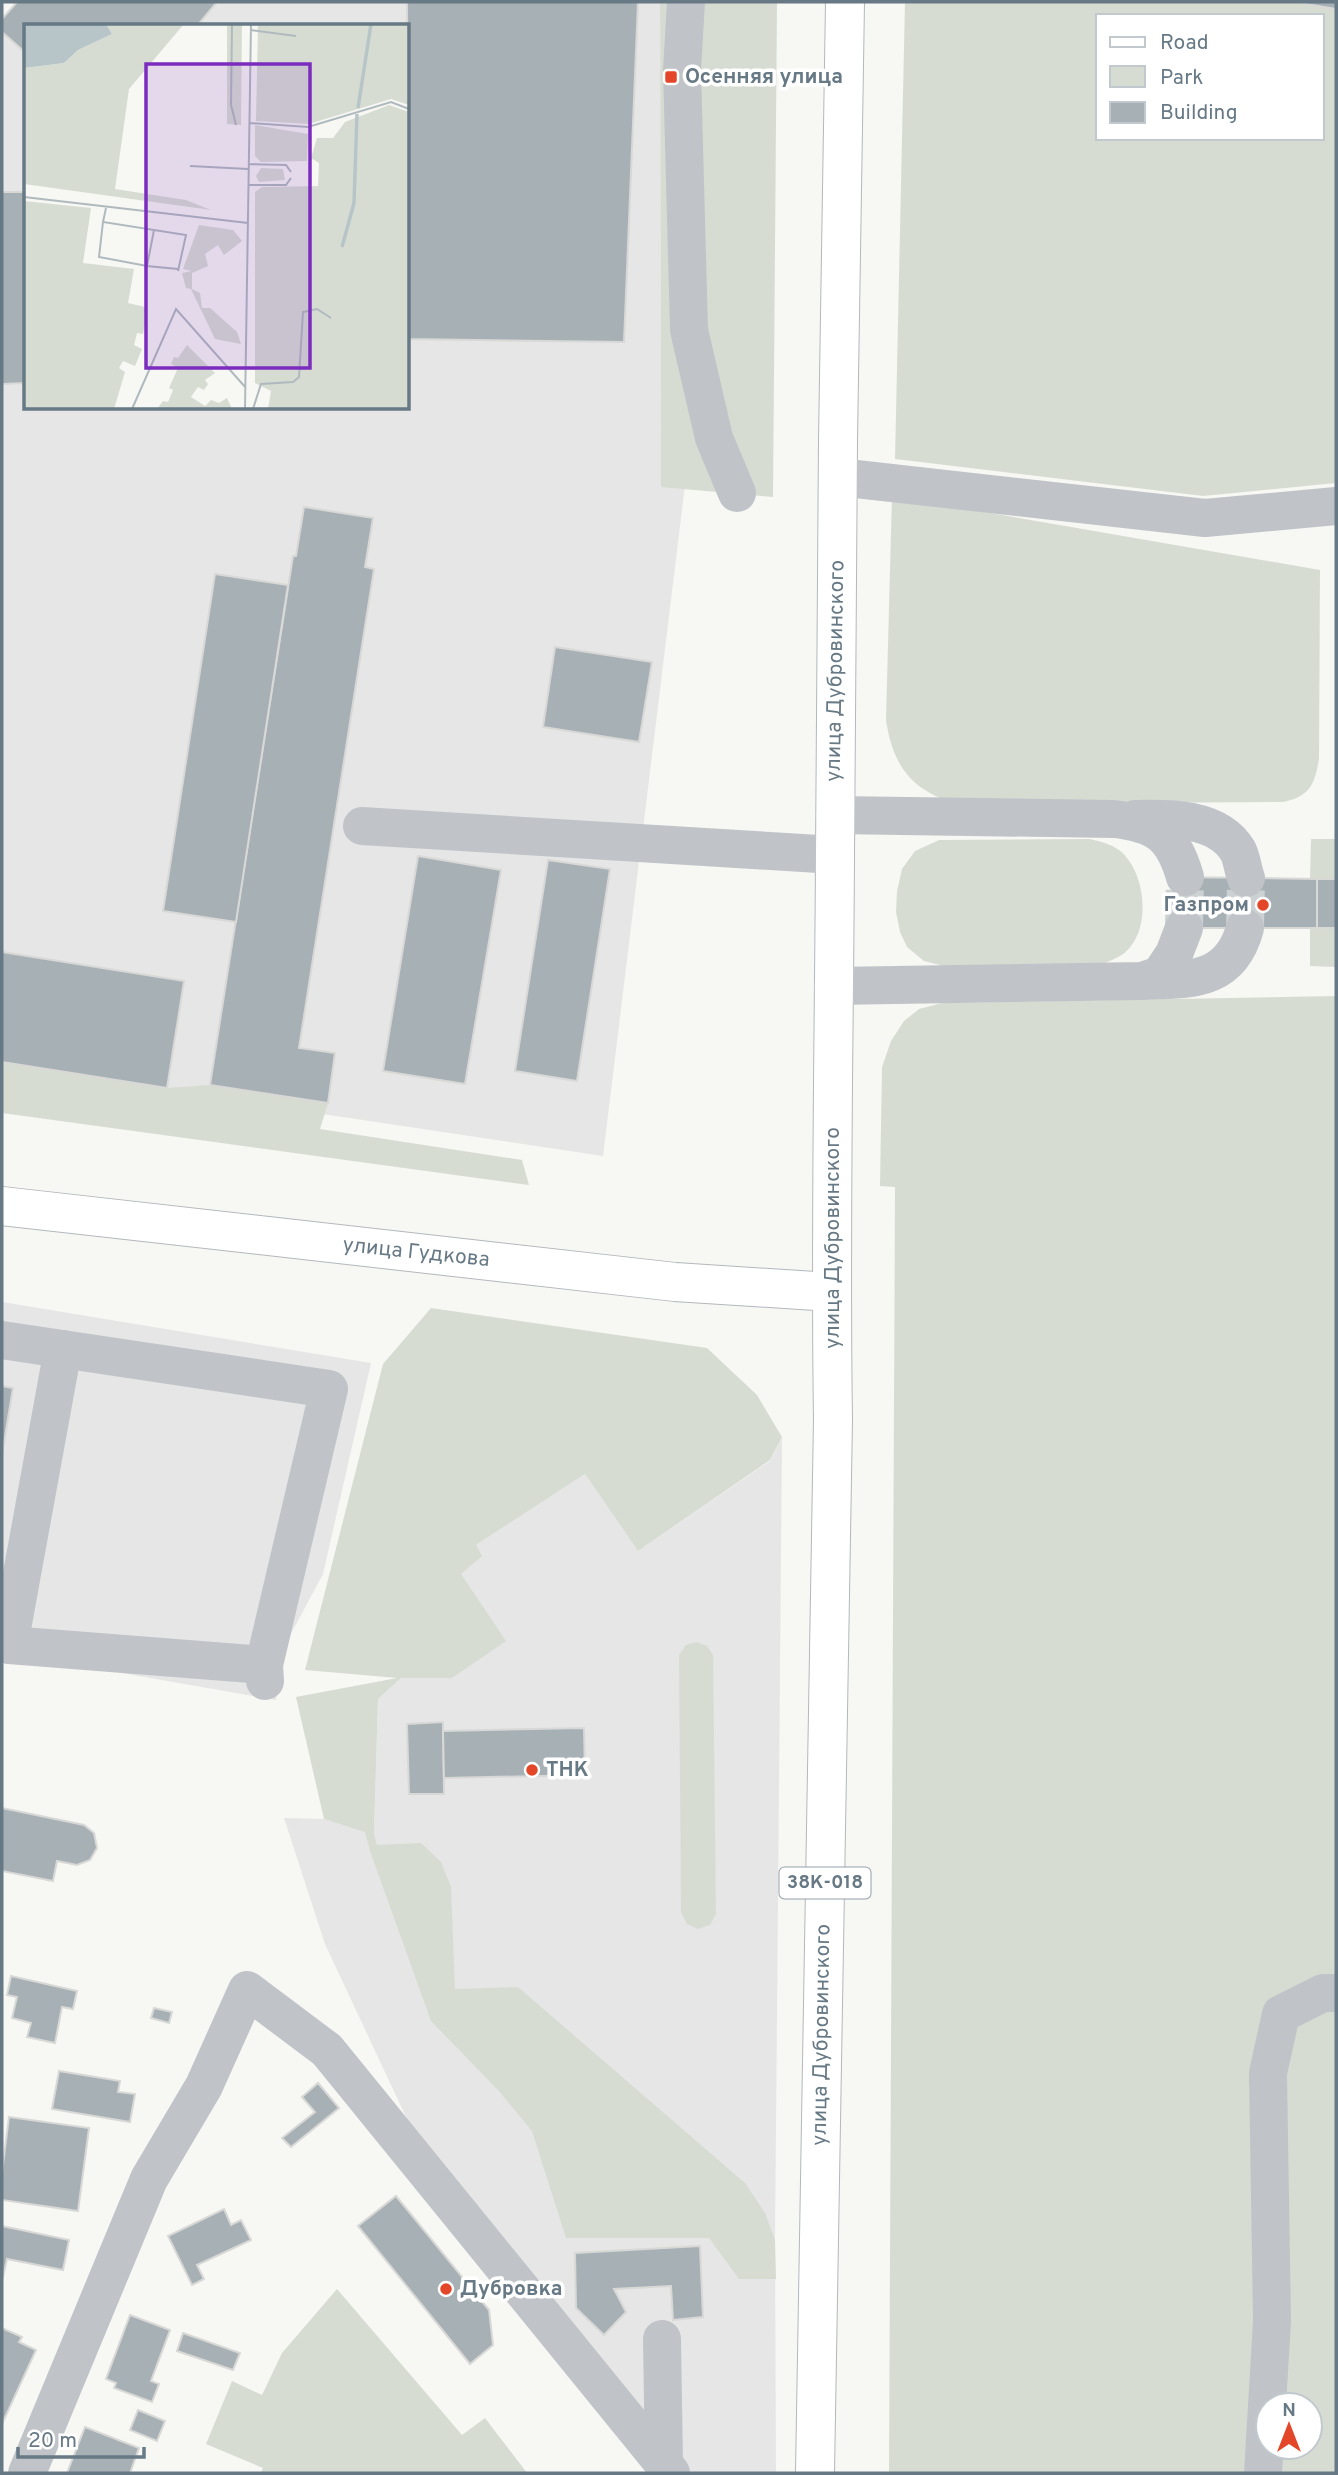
<svg xmlns="http://www.w3.org/2000/svg" width="1338" height="2475" font-family="Overpass,sans-serif">
  <rect width="100%" height="100%" fill="#f7f7f4"/>
  <g fill="#e5e6e5" fill-rule="evenodd">
    <path d="M17,2H660L661,473L686,477L603,1156L2,1066V19ZM26,26H408V408H26Z"/>
    <polygon points="2,1302 371,1363 323,1574 286,1643 276,1700 2,1652"/>
    <polygon points="782,1437 775,2240 776,2473 678,2473 444,2198 325,1944 284,1818 324,1819 374,1834 378,1699 401,1678 452,1678 460,1574 476,1545 585,1474 638,1551 770,1461"/>
  </g>
  <g fill="#d7dcd3" fill-rule="evenodd">
    <polygon points="660,2 777,2 773,497 661,487"/>
    <path d="M905,2H1336V483L1203,496L895,459ZM1098,16H1322V138H1098Z"/>
    <path d="M892,496L1320,570L1319,759C1315,783 1310,797 1283,802L960,804C913,793 893,767 886,720Z"/>
    <path d="M1089,839C1099,841 1111,844 1119,850C1144,869 1151,921 1131,946C1123,957 1112,960 1099,965L944,966L924,961L907,947L900,932L896,912L897,891L902,869L915,851L939,840Z"/>
    <polygon points="1311,839 1336,839 1336,879 1310,879"/>
    <polygon points="1310,928 1336,928 1336,967 1310,966"/>
    <path d="M1336,996V2473H889L895,1187L880,1186L882,1067L891,1041L904,1021L919,1009L942,1003ZM1268,2405H1310V2447H1268Z"/>
    <polygon points="2,1062 167,1088 210,1085 328,1103 320,1129 522,1160 529,1185 2,1113"/>
    <polygon points="431,1308 707,1348 757,1395 782,1437 770,1460 638,1551 585,1474 476,1545 482,1556 461,1574 506,1641 452,1678 401,1678 378,1699 374,1835 377,1845 421,1843 441,1862 451,1887 455,1989 518,1987 745,2183 765,2213 775,2240 776,2279 739,2279 709,2238 566,2238 532,2131 498,2090 431,2021 370,1851 365,1832 324,1819 296,1697 397,1678 305,1670 383,1364"/>
    <polygon points="696,1642 707,1646 713,1655 716,1914 710,1925 698,1929 687,1924 681,1912 679,1655 686,1645"/>
    <polygon points="337,2289 462,2435 485,2418 527,2473 261,2473 263,2468 206,2444 232,2381 262,2395 282,2353"/>
  </g>
  <g fill="#a7b0b5" stroke="#d8d8d6" stroke-width="2">
    <polygon points="17,2 217,2 197,26 26,26 26,53 2,32 2,19"/>
    <polygon points="407,2 638,2 624,342 408,339"/>
    <polygon points="1294,2 1336,2 1336,9"/>
    <polygon points="2,192 26,192 26,383 2,384"/>
    <polygon points="304,507 373,518 365,567 374,569 299,1048 335,1053 328,1103 210,1085 293,556 296,556"/>
    <polygon points="215,574 288,585 236,922 163,911"/>
    <polygon points="555,647 652,662 639,742 543,727"/>
    <polygon points="418,856 501,870 465,1084 383,1071"/>
    <polygon points="548,860 610,869 577,1081 515,1071"/>
    <polygon points="1177,877 1317,879 1317,928 1177,928"/>
    <rect x="1317" y="879" width="19" height="49"/>
    <polygon points="2,952 184,981 167,1088 2,1062"/>
    <polygon points="2,1386 13,1388 2,1455"/>
    <polygon points="443,1722 444,1794 409,1794 407,1724"/>
    <polygon points="584,1728 585,1775 444,1778 443,1731"/>
    <polygon points="2,1808 84,1825 94,1833 97,1848 90,1860 77,1865 57,1861 53,1881 2,1871"/>
    <polygon points="11,1976 77,1991 73,2009 62,2007 55,2043 27,2037 31,2023 12,2018 17,1997 7,1995"/>
    <polygon points="154,2008 172,2012 169,2023 151,2018"/>
    <polygon points="59,2071 120,2081 118,2092 135,2094 130,2122 52,2109"/>
    <polygon points="318,2083 339,2108 291,2147 282,2138 315,2112 302,2097"/>
    <polygon points="9,2117 89,2128 78,2211 2,2200 2,2173"/>
    <polygon points="396,2196 489,2310 493,2345 470,2364 358,2226"/>
    <polygon points="224,2209 231,2225 241,2220 251,2240 197,2265 204,2279 192,2285 168,2236"/>
    <polygon points="2,2226 69,2240 63,2270 7,2259 2,2281"/>
    <polygon points="700,2246 703,2317 673,2320 671,2286 614,2289 626,2312 604,2335 576,2308 575,2253"/>
    <polygon points="130,2315 170,2330 151,2381 159,2384 152,2402 114,2388 116,2383 106,2379"/>
    <polygon points="2,2328 22,2337 19,2342 36,2350 2,2424"/>
    <polygon points="183,2333 240,2353 233,2370 177,2351"/>
    <polygon points="138,2410 165,2421 157,2441 130,2430"/>
    <polygon points="85,2427 139,2448 130,2473 67,2473"/>
  </g>
  <g fill="none" stroke-linecap="round" stroke-linejoin="round">
    <g stroke="#ccd1d3" stroke-width="38" stroke-dasharray="38 19" stroke-linecap="butt">
      <polyline points="1184,928 1185,877"/>
      <polyline points="1245,928 1246,878"/>
    </g>
    <defs>
      <g id="major">
        <polyline points="2,1206 675,1282 831,1292"/>
        <path d="M815,2473L833,1419C830,1231 834,1044 835,856C836,571 839,287 845,2"/>
      </g>
    </defs>
    <use href="#major" stroke="#b3b8bc" stroke-width="40"/>
    <g stroke="#c0c4c8" stroke-width="38">
      <polyline points="686,2 682,70 689,330 714,438 737,493"/>
      <polyline points="838,477 1205,518 1336,506"/>
      <path d="M835,815L1114,819C1157,824 1173,835 1185,877"/>
      <path d="M1135,819C1168,818 1218,817 1238,851C1242,859 1243,870 1246,878"/>
      <polyline points="362,826 835,855"/>
      <path d="M1142,981C1190,979 1230,983 1245,928"/>
      <polyline points="833,986 1142,981 1160,975 1174,954 1184,928"/>
      <polyline points="2,1340 329,1389 264,1665 265,1681"/>
      <polyline points="63,1349 9,1645 264,1665"/>
      <polyline points="662,2339 664,2464"/>
      <polyline points="27,2473 149,2179 204,2086 247,1990 327,2050 671,2473"/>
      <polyline points="1263,2473 1272,2321 1268,2073 1281,2014 1323,1993 1336,1993"/>
    </g>
    <use href="#major" stroke="#fff" stroke-width="38"/>
  </g>
  <g fill="#e34628" stroke="#fff" stroke-width="2.5">
    <rect x="664" y="70" width="14" height="14" rx="3.5"/>
    <circle cx="1263" cy="905" r="7"/>
    <circle cx="532" cy="1770" r="7"/>
    <circle cx="446" cy="2289" r="7"/>
  </g>
  <g text-anchor="middle" dominant-baseline="central" stroke-width="7" stroke-linejoin="round" paint-order="stroke">
    <rect fill="#fff" stroke="#94a1aa" stroke-width="2" x="779.5" y="1867.5" width="91" height="31" rx="5"/>
    <g font-size="19" font-weight="bold" fill="#667985">
      <text x="825" y="1883">38К-018</text>
    </g>
    <g font-size="21" font-weight="bold" fill="#667985" stroke="#fff" text-anchor="start">
      <text x="685" y="77">Осенняя улица</text>
      <text x="1249" y="905" text-anchor="end">Газпром</text>
      <text x="546" y="1770">ТНК</text>
      <text x="460" y="2289">Дубровка</text>
    </g>
    <g font-size="21" fill="#667985" stroke="#fff">
      <text transform="translate(836 671) rotate(-89)">улица Дубровинского</text>
      <text transform="translate(833 1238) rotate(-90)">улица Дубровинского</text>
      <text transform="translate(416 1253) rotate(6)">улица Гудкова</text>
      <text transform="translate(822 2035) rotate(-89)">улица Дубровинского</text>
    </g>
  </g>
  <g transform="translate(24 24)">
    <rect width="385" height="385" fill="#f7f7f4"/>
    <path d="M82,0H160L105,65L91,165L162,176L187,186L0,160V44L40,39L54,26L88,10ZM203,0H218L217,101L203,100ZM234,0H385V81L367,75L285,100L232,97ZM365,81L385,88V385H244L247,367L231,359V168L238,163L294,162L295,139L287,134L293,114H309L321,98ZM231,101L284,110L283,137L237,138L231,132ZM237,144L259,145L261,156L235,158L232,152ZM0,177L67,184L59,239L110,245L104,279L121,283L123,291L119,310L113,309L110,321L118,325L111,342L99,337L95,344L101,348L90,385H0ZM175,201L209,206L218,217L200,231L194,221L181,230L184,242L168,249V265L176,269L178,284H186L213,308L217,320L191,315L167,265L162,264L158,249L168,247L159,245ZM163,321L191,349L181,356L184,360L180,366L174,363L167,373L181,382L187,376L195,379L203,374L208,385H133L139,377L144,378L149,366L145,364L154,344L147,340L150,333L154,334Z" fill="#d7dcd3"/>
    <path d="M0,0H82L88,10L54,26L40,39L0,44Z" fill="#b7c5c8"/>
    <path fill="none" stroke="#b7c5c8" stroke-width="3.5" d="M334,84L347,0M318,223L330,179L333,90"/>
    <path fill="none" stroke="#b0babe" stroke-width="2" d="M208,0L207,81L212,101M226,6L272,12M225,99L284,103L367,78L385,85M224,140L262,141L267,148M166,142L224,145M224,161H262L267,154M0,173L224,199M82,184L79,198L162,211L154,247M79,198L75,233L123,242M130,206L123,242L154,245M108,385L152,285L222,364M221,385L227,0M229,385L237,360L269,358L275,353L279,288L293,285L307,294"/>
    <path fill="#7b2cbf" fill-opacity="0.15" stroke="#7b2cbf" stroke-width="3.5" d="M122,40H286V344H122Z"/>
    <rect width="385" height="385" fill="none" stroke="#667985" stroke-width="3.5"/>
  </g>
  <rect width="1338" height="2475" fill="none" stroke="#667985" stroke-width="7"/>
  <rect x="1096" y="14" width="228" height="126" fill="#ffffff" stroke="#c2c9ce" stroke-width="2"/>
  <rect x="1110" y="37" width="35" height="10" fill="#ffffff" stroke="#c2c9ce" stroke-width="2"/>
  <text x="1160" y="49" font-size="21" fill="#667985">Road</text>
  <rect x="1110" y="66" width="35" height="21" fill="#d7dcd3" stroke="#c2c9ce" stroke-width="2"/>
  <text x="1160" y="84" font-size="21" fill="#667985">Park</text>
  <rect x="1110" y="102" width="35" height="21" fill="#a7b0b5" stroke="#c2c9ce" stroke-width="2"/>
  <text x="1160" y="119" font-size="21" fill="#667985">Building</text>
  <g transform="translate(1289 2426)"><circle r="33" fill="#ffffff" stroke="#c2c9ce" stroke-width="2"/>
  <path d="M0-5L12 26L0 18L-12 26Z" fill="#e34628"/>
  <text y="-10" font-size="19" font-weight="bold" text-anchor="middle" fill="#667985">N</text>
  </g>
  <path d="M18 2447v10h126v-10" fill="none" stroke="#667985" stroke-width="3.5"/>
  <text x="28" y="2447" font-size="21" fill="#667985" stroke="#ffffff" stroke-width="5" paint-order="stroke">20 m</text>
</svg>
